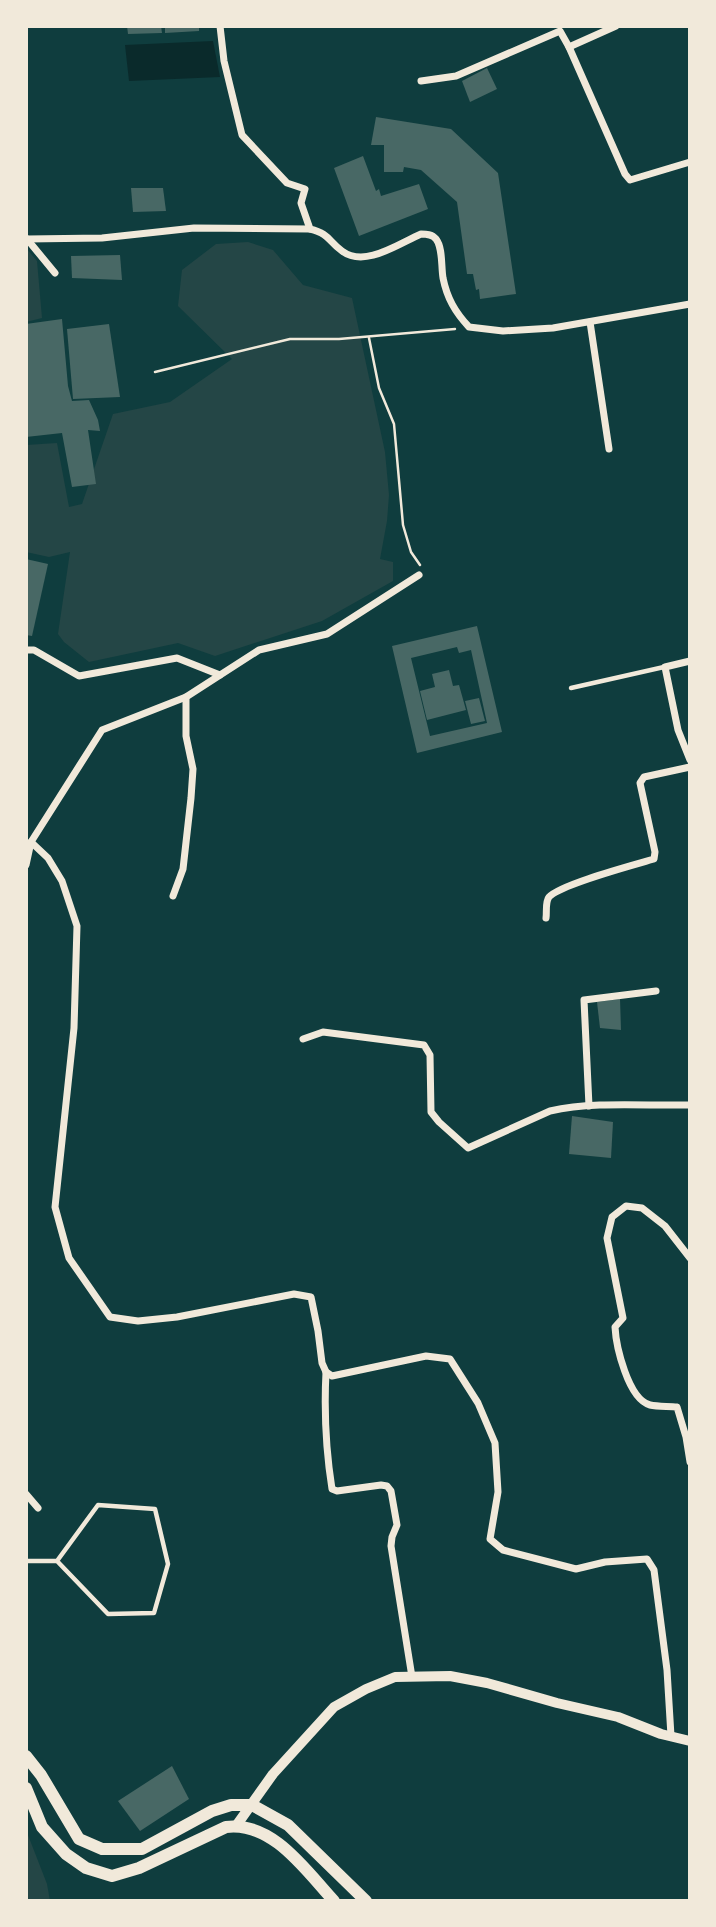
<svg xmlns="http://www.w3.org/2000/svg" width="716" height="1927" font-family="Arial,sans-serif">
  <rect width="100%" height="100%" fill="#0f3d3e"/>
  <g fill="#244646">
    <polygon points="248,242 273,250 303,285 352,298 385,452 389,495 387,521 380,559 393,562 393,581 322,621 215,656 178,643 89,662 64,642 58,634 70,552 49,557 26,552 26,445 57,443 69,507 82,504 113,414 170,402 232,359 178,306 182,270 216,244"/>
    <polygon points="26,248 37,261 42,318 26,322"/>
    <polygon points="26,1830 47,1884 50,1901 26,1901"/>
  </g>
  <polygon fill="#0a2a2b" points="213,41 220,77 129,81 125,45"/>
  <g fill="#486865" fill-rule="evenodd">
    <polygon points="127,26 161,26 162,33 128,34"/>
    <polygon points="165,26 199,26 199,31 165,33"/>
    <polygon points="487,68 497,89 470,102 462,81"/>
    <polygon points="376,117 451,129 498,173 516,294 480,299 479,289 476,290 473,274 467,274 457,202 421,170 404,167 403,172 384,172 384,145 371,145"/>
    <polygon points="363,156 376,191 379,189 381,196 419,184 428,209 359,236 334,168"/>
    <polygon points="131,188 163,188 166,211 133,212"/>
    <polygon points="120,255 122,280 72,278 71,256"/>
    <polygon points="62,319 68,386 72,401 89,400 98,420 100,431 88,430 96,484 72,487 62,433 26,437 26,324"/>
    <polygon points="109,324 120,397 73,399 67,329"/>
    <polygon points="26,559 48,564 32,636 26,635"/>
    <path d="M477,626L502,732L417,753L392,646ZM457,647L459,653L471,650L487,723L430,736L411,658Z"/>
    <polygon points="449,670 453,686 459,685 466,710 427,720 420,691 435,687 432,674"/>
    <polygon points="479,698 485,721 471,724 465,701"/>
    <polygon points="620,999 621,1030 600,1028 597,1002"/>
    <polygon points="572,1116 613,1122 611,1158 569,1154"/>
    <polygon points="172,1766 189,1799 140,1831 118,1801"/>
  </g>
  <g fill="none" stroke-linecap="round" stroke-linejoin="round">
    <g stroke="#f1e9da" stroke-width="2.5">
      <polyline points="369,338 379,388 394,424 403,525 411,552 420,565"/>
      <polyline points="155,372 290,339 339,339 455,329"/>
    </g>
    <g stroke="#f1e9da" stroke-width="4.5">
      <polyline points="571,688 664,667"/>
      <polyline points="26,1561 57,1561 108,1614 154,1613 168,1564 155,1509 98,1505 57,1561"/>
    </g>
    <g stroke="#f1e9da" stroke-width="7">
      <path d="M220,26L224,61L242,135L287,183L305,189L301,203L310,229C330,234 328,241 342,251C365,268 398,244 421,234C426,234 432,234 436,239C443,248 441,266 443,278C447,298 455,312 469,327L503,331L553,328L690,304"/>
      <polyline points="569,47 616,26"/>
      <polyline points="421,81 456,76 560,31 569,47 625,174 630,180 690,162"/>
      <polyline points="27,239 102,238 194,228 310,229"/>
      <polyline points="27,239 55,273"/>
      <polyline points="590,322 609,449"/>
      <polyline points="26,650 34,650 79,676 177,658 220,675"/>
      <polyline points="690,661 665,667 678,730 690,760"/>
      <polyline points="31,842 48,858 62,881 77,926 74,1028 55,1207 69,1258 110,1317 138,1321 177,1317 294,1294 311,1297 318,1331 322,1363 326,1372 332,1376 426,1356 450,1359 478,1403 495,1443 498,1492 490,1539 503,1550 576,1569 605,1562 647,1559 654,1570 667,1670 671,1736"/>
      <polyline points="26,865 31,842 102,730 186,697"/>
      <polyline points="173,896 183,869 191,798 193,769 186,736 186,697 259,650 327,634 419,575"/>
      <path d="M546,918C547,912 545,902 549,897C561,884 634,865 654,859L655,852L640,783L644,777L690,767"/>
      <path d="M303,1039L323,1032L424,1045L430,1055L431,1112L439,1122L468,1148L550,1111C595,1101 644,1106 690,1105"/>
      <polyline points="589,1106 584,1000 656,991"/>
      <path d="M690,1258L665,1226L642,1208L626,1206L612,1217L607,1238L623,1318L615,1327C616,1346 628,1399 650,1405C658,1407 669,1406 677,1407L686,1437L690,1462"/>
      <path d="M326,1372C324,1411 326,1451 332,1489L337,1491L381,1485L387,1486L391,1491L397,1525L392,1537L391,1546L412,1677"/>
      <polyline points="26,1494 38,1508"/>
    </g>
    <polyline stroke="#f1e9da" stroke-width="10" points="236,1826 273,1774 334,1707 366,1689 395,1677 450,1676 487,1683 557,1703 618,1717 661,1734 690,1741"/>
    <g stroke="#f1e9da" stroke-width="12">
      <polyline points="26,1756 41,1775 79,1839 102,1849 142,1849 212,1811 231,1805 252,1805 288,1825 366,1901"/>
      <path d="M26,1788L42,1827L66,1854L86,1868L112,1876L139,1868L226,1827C273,1821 306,1871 334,1901"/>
    </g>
  </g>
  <rect width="716" height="1927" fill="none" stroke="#f1e9da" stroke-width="56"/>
</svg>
